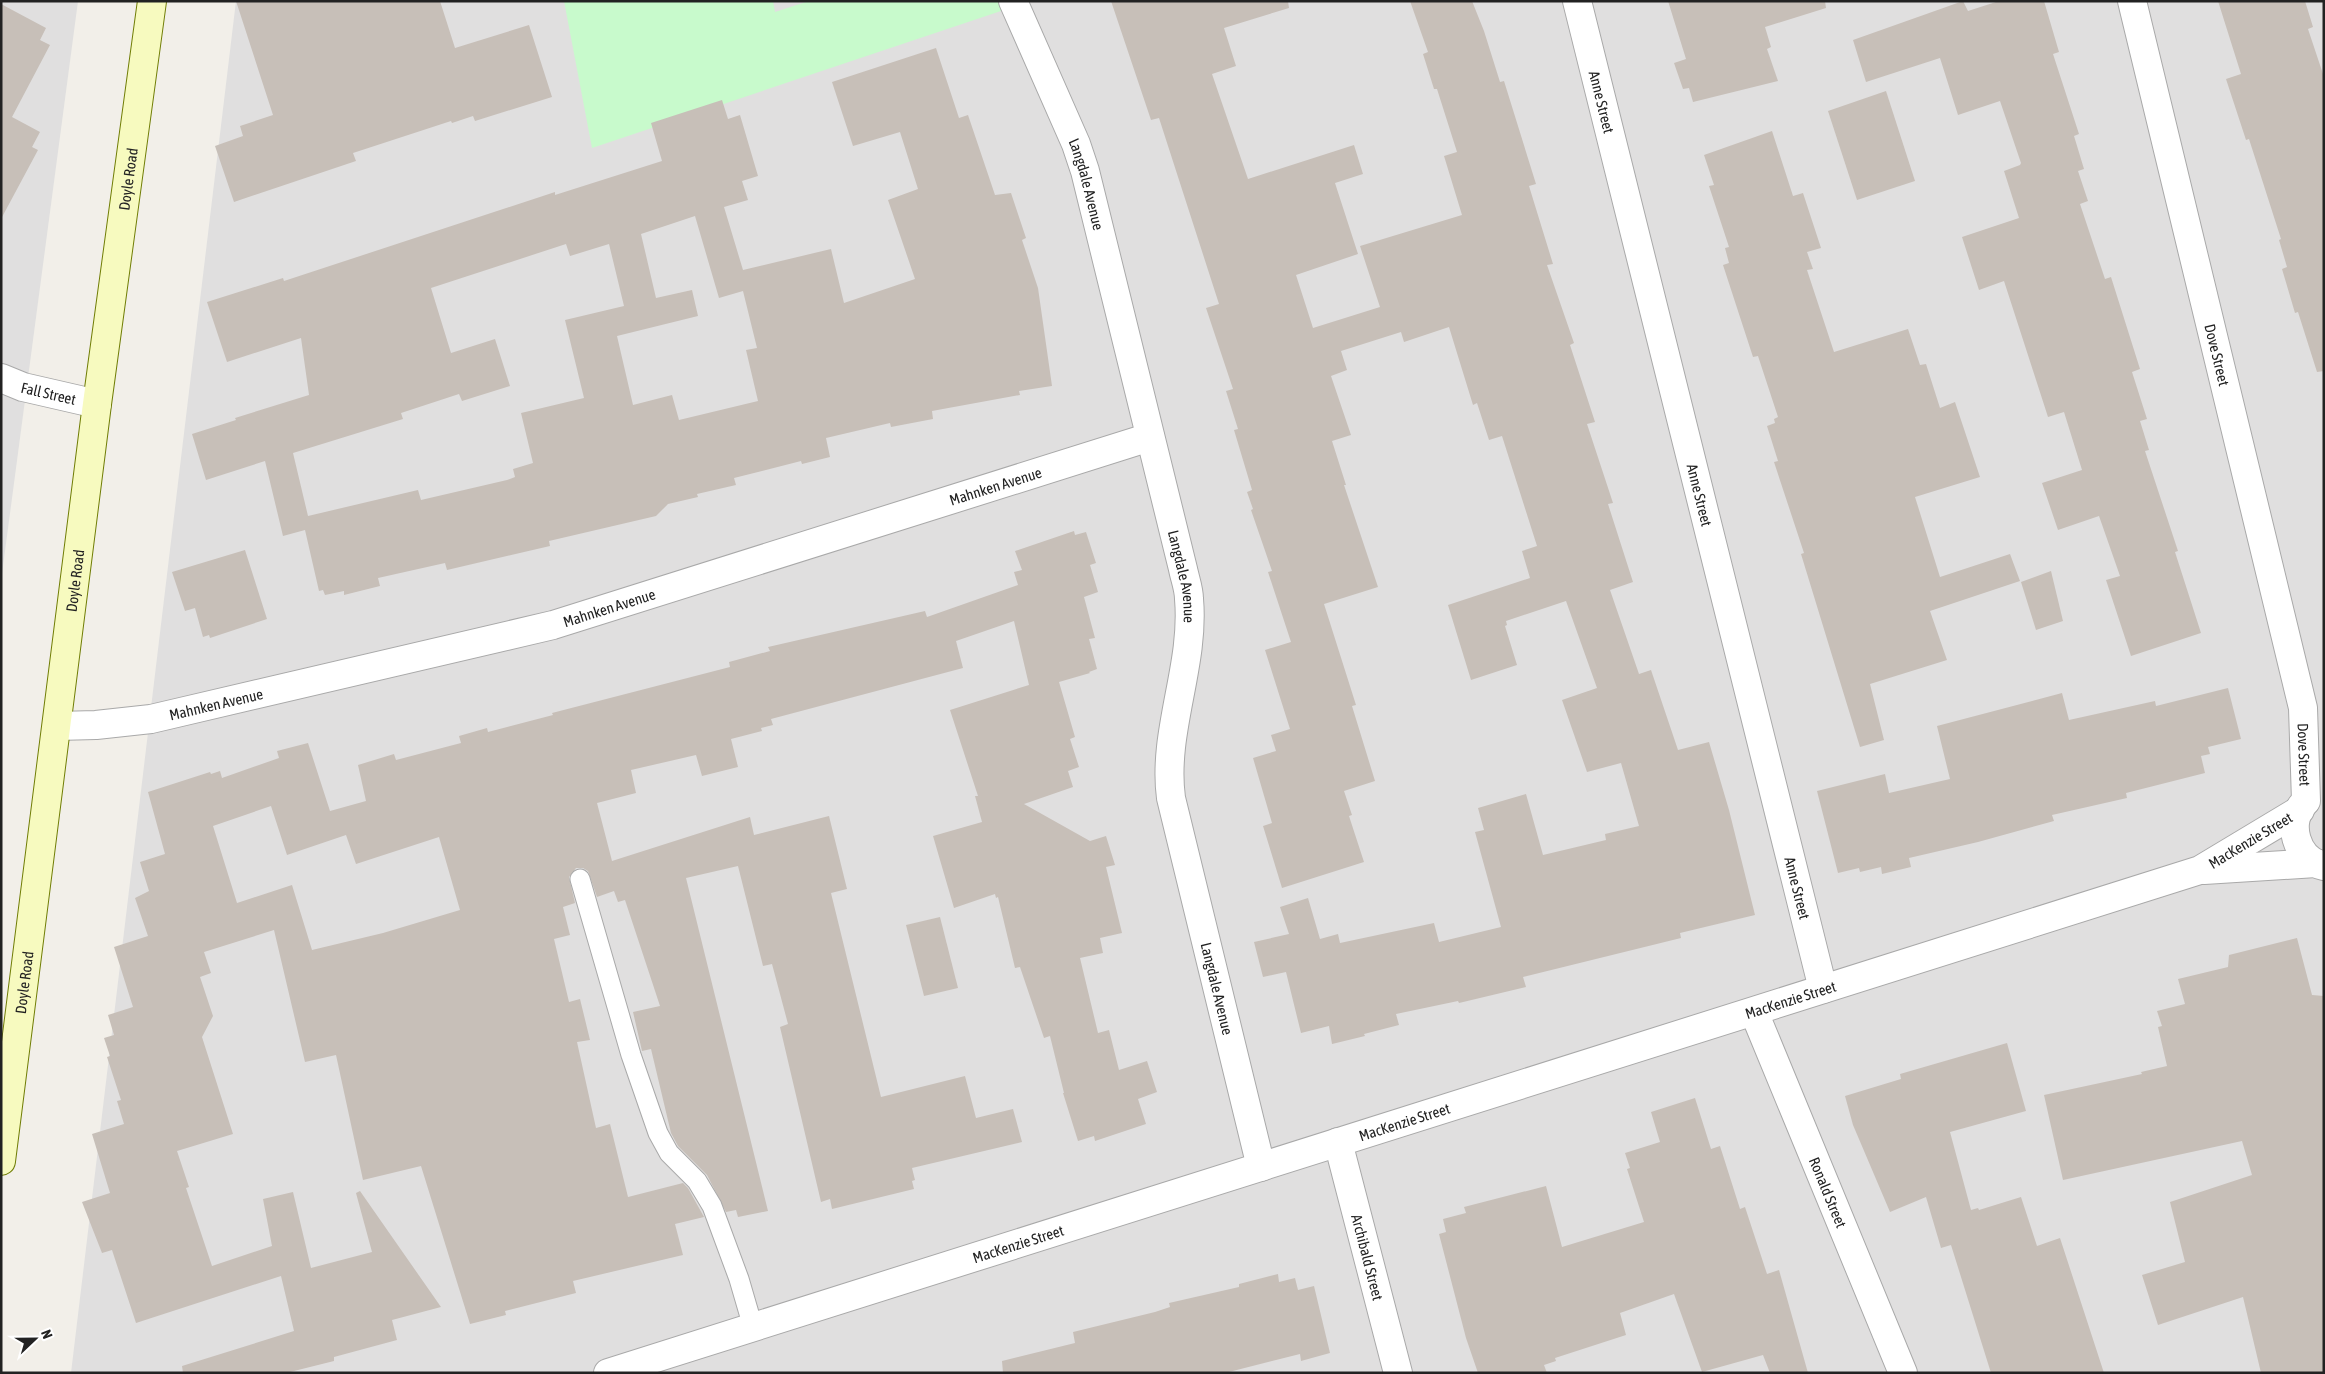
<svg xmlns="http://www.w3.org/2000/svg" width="2325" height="1374" font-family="'Asap Condensed',sans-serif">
  <rect width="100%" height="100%" fill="#f2efe9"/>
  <g fill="#e0dfdf">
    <polygon points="1,1 78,1 1,581"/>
    <polygon points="236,1 2324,1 2324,1373 71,1373"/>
  </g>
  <polygon fill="#c8facc" points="564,1 773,1 775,12 809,1 999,1 1001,11 592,148"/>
  <g fill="#c7bfb8" fill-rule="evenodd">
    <polygon points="236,1 440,1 455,48 529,25 552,97 475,121 473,116 452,123 451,121 353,153 356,161 234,202 215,146 243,136 240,126 273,115"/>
    <polygon points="1111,1 1288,1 1289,8 1224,28 1236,66 1212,74 1248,179 1354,145 1363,174 1335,183 1358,254 1296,275 1313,328 1380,307 1360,246 1462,215 1444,156 1457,152 1437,89 1434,89 1423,54 1428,52 1410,1 1472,1 1484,31 1500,82 1504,81 1536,184 1529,186 1553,264 1547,265 1574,343 1570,345 1595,422 1587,424 1613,503 1608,504 1633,582 1610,590 1639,674 1651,670 1678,750 1709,742 1729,810 1755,915 1680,933 1681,938 1523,977 1526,987 1459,1003 1458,1001 1396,1014 1399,1025 1364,1034 1365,1036 1332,1044 1329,1026 1301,1033 1286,972 1263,977 1254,942 1289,934 1280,907 1308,898 1320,939 1338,934 1340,943 1434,923 1439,942 1501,927 1475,832 1484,830 1478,808 1526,794 1543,855 1606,840 1605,834 1639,826 1621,763 1587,772 1562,700 1597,688 1566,601 1506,621 1507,625 1505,626 1517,665 1471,680 1448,605 1530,578 1522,551 1537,546 1502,436 1489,440 1477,403 1473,405 1449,327 1404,342 1401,332 1341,351 1347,370 1331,376 1351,435 1332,441 1346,485 1344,485 1378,587 1324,604 1356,705 1352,706 1375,781 1344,791 1352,815 1349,816 1364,862 1282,888 1263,826 1272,823 1253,758 1276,751 1271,735 1290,729 1265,650 1291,642 1268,572 1272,571 1251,510 1253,509 1247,492 1252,490 1234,430 1238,429 1226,391 1233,389 1206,308 1219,304 1159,118 1151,120"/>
    <polygon points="1668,1 1825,1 1826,8 1765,27 1771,47 1767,49 1778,81 1693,102 1689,88 1683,89 1674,63 1686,59"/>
    <polygon points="1963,1 1968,11 1999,1 2044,1 2059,52 2053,54 2079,134 2074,136 2084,169 2078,171 2088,201 2080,204 2105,279 2111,277 2140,369 2132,372 2147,419 2140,421 2149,450 2145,451 2178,551 2175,552 2201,633 2131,656 2106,580 2120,576 2099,516 2058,530 2042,483 2082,470 2064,412 2048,417 2004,281 1979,290 1962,237 2019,218 2004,171 2020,165 2021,163 2000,101 1958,115 1940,58 1866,82 1853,40"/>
    <polygon points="2218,1 2305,1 2313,27 2308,29 2324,77 2324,371 2317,372 2298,312 2295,313 2282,269 2287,267 2279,240 2281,239 2249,139 2246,140 2226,79 2241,74"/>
    <polygon points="1,4 46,28 40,40 50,45 12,117 40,132 32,147 38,150 1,219"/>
    <path d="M936,48L959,118L968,115L995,195L1011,193L1026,238L1022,240L1038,288L1052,386L1019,391L1020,395L932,411L933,419L891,427L890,423L826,438L830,457L802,464L801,461L734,478L736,485L697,494L698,497L668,504L656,516L549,541L550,546L447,570L445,563L378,578L380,586L344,595V591L325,595L323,590L319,591L305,530L283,536L265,461L206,480L192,434L236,420L235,418L309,395L301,338L227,362L207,302L283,278L284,281L555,192V195L662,161L651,123L722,100L728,119L740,115L758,176L742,181L748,200L724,207L743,270L831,249L844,303L915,279L888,200L918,189L900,132L853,146L832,82ZM695,216L719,298L743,291L757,348L746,350L758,401L679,420L672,395L633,405L617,336L698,316L692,290L656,298L641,234ZM566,244L570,256L609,244L624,306L565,320L584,398L521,413L533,463L513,469L515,477L507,480L421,500L418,490L308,516L293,453L403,419L401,413L459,394L462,401L510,386L495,339L451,353L431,288Z"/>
    <polygon points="1886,91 1915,181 1857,200 1828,111"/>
    <polygon points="1772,131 1793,196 1803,193 1821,248 1807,252 1813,269 1807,270 1834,352 1908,329 1920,365 1926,364 1940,408 1955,402 1980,477 1915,497 1940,577 2010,554 2020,581 1930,611 1947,660 1870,684 1884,740 1860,747 1801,554 1804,553 1774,462 1778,461 1767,426 1775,423 1774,419 1778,417 1758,356 1753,357 1723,265 1729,263 1725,248 1729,247 1709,186 1714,185 1704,155"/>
    <path d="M1074,531L1075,535L1086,532L1096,563L1090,565L1098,592L1084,597L1095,638L1089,639L1097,669L1089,672L1090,673L1059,682L1075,737L1070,739L1079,767L1068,771L1073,787L1024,804L1090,841L1106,836L1115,865L1106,867L1122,933L1100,938L1103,953L1080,958L1098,1033L1109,1030L1119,1070L1147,1061L1157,1092L1138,1099L1146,1124L1095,1141L1094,1136L1078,1141L1063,1093H1064L1050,1036L1044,1038L1020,967L1015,968L998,897L996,898L995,894L954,908L933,836L982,822L975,796H978L950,710L1029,685L1014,621L956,641L963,668L771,719L773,725L761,728L762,731L731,739L738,767L702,776L696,755L631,770L636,793L597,803L612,861L750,817L754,835L829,816L847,889L831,893L881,1097L965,1076L976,1118L1013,1109L1022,1142L912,1168L915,1180L912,1181L914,1189L832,1209L830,1199L821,1202L780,1027L788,1024L772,964L763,966L738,866L686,878L768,1211L738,1217L736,1210L726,1212L707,1175L678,1146L671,1133L651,1049L642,1051L633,1012L660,1006L625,900L618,902L614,891L597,897L588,871L583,868H576L569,877L575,903L563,907L570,935L554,939L569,1002L580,999L590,1040L577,1042L596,1128L610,1124L628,1197L683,1183L688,1188L704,1217L675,1224L683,1255L573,1281L576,1293L505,1311L506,1315L470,1324L421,1166L363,1180L336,1055L305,1062L274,930L204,952L211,973L200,977L213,1016L202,1037L233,1134L177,1151L189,1187L186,1188L212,1266L272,1246L263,1199L293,1192L311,1268L372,1252L356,1193L360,1191L441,1307L392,1320L397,1340L334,1357V1361L286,1373H183L182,1366L294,1331L281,1276L136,1323L112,1250L102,1253L82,1202L110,1193L92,1134L124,1124L117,1101L121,1100L107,1057L110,1056L104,1038L114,1035L108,1015L133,1007L114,947L148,936L135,898L149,891L140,862L165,854L148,792L210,772L211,774L220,771L222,778L279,758L277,751L308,743L330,811L366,801L358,765L394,754L396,760L461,743L459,736L487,728L488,732L553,715L552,713L730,667L729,662L770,651L768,647L925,611L927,617L1018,585L1014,572L1022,570L1015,551ZM271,806L287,855L346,835L356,864L439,837L460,910L383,933L312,950L292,885L237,903L213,826Z"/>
    <polygon points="245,550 267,619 210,638 209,635 203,637 195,608 185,611 172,572"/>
    <polygon points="2051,571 2063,621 2036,630 2021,582"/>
    <polygon points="2228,688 2241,739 2208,747 2210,754 2201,756 2205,773 2126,793 2127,798 2052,815 2054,821 1978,842 1909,858 1911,867 1882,874 1881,867 1860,872 1859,868 1838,873 1817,791 1885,774 1889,793 1950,779 1937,726 2062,693 2069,720 2155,701 2156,706"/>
    <polygon points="940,917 958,988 924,996 906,925"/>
    <polygon points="2297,938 2312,995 2324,996 2324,1373 2261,1373 2243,1297 2158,1325 2142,1275 2185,1262 2170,1202 2252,1175 2242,1141 2063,1180 2044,1095 2142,1074 2141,1072 2167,1066 2158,1027 2162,1026 2157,1011 2185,1004 2178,979 2228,967 2229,955"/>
    <polygon points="2007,1043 2026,1111 1950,1132 1971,1210 1978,1208 1979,1210 2021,1197 2037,1246 2060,1238 2104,1373 1991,1373 1951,1245 1941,1248 1926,1197 1890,1212 1853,1125 1845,1096 1901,1079 1900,1074"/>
    <polygon points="1695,1098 1711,1149 1720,1146 1740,1209 1745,1207 1767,1274 1779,1270 1808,1373 1770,1373 1763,1355 1702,1372 1674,1294 1620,1313 1626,1335 1555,1358 1556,1361 1544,1365 1547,1373 1478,1373 1466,1338 1439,1234 1446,1232 1443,1219 1466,1213 1464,1207 1546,1186 1562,1247 1644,1222 1627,1169 1630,1168 1625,1153 1660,1142 1651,1112"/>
    <polygon points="1278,1274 1279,1282 1295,1278 1298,1290 1314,1286 1330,1353 1301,1361 1300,1354 1225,1373 1003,1373 1002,1361 1075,1343 1073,1332 1155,1312 1170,1307 1169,1303 1239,1287 1239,1284"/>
  </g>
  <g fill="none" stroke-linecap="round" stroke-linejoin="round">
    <defs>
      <polyline id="lane" points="580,879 631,1055 658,1133 669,1153 697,1181 712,1206 739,1279 753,1327"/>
      <g id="street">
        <path id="s1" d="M1013,1L1076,144L1085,171L1183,569C1185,579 1189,589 1189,599C1195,666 1162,732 1171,798L1261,1167"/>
        <path id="s2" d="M1577,1L1823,989"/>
        <path id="s3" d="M2132,1L2303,708L2306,801"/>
        <path id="s4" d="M1,378L23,387L97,404"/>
        <path id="s5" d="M57,726L96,725L151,719L553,625L1150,437"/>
        <path d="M2305,802C2285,821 2296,860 2324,866"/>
        <polyline points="2204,870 2316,863"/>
        <path id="s6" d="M1754,1012L1903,1373"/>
        <path id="s7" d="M1338,1142L1398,1373"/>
        <path id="s8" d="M608,1373L2200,870L2300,810"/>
      </g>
      <g id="secondary">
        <path id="s9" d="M1,1161L97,404L152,1"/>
      </g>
    </defs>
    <use href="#lane" stroke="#a9a9a9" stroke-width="21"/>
    <use href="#street" stroke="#a9a9a9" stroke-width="30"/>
    <use href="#secondary" stroke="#707d05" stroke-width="30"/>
    <use href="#lane" stroke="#fff" stroke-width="19"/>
    <use href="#street" stroke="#fff" stroke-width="28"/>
    <use href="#secondary" stroke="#f7fabf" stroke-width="28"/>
  </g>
  <g text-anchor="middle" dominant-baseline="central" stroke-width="5" stroke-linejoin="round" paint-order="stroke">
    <g font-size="15" fill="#222" stroke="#fff">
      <text stroke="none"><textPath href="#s2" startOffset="104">Anne Street</textPath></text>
      <text stroke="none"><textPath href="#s9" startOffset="990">Doyle Road</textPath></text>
      <text stroke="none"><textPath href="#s1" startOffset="198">Langdale Avenue</textPath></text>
      <text stroke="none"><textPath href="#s3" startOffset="364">Dove Street</textPath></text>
      <text stroke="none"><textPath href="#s4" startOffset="50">Fall Street</textPath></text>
      <text stroke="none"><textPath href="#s5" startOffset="971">Mahnken Avenue</textPath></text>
      <text stroke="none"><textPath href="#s2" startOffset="509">Anne Street</textPath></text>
      <text stroke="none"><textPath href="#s1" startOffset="602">Langdale Avenue</textPath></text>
      <text stroke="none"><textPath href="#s9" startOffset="585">Doyle Road</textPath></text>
      <text stroke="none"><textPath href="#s5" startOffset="566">Mahnken Avenue</textPath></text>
      <text stroke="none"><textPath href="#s5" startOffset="161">Mahnken Avenue</textPath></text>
      <text stroke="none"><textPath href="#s3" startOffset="774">Dove Street</textPath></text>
      <text stroke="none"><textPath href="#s8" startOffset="1728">MacKenzie Street</textPath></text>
      <text stroke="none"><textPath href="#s2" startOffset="914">Anne Street</textPath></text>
      <text stroke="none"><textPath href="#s9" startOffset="180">Doyle Road</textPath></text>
      <text stroke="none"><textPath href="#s1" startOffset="1022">Langdale Avenue</textPath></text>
      <text stroke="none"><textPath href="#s8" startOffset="1240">MacKenzie Street</textPath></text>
      <text stroke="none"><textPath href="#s8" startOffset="835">MacKenzie Street</textPath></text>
      <text stroke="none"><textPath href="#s6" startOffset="195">Ronald Street</textPath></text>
      <text stroke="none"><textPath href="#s8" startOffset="430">MacKenzie Street</textPath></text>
      <text stroke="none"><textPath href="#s7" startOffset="119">Archibald Street</textPath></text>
    </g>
  </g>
  <rect width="2325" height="1374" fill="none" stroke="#222222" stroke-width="5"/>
  <g transform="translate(35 1339) rotate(68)" stroke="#ffffff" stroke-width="4" paint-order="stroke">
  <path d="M0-4L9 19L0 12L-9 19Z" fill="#222222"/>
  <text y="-8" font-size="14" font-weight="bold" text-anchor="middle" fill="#222222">N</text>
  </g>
</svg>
